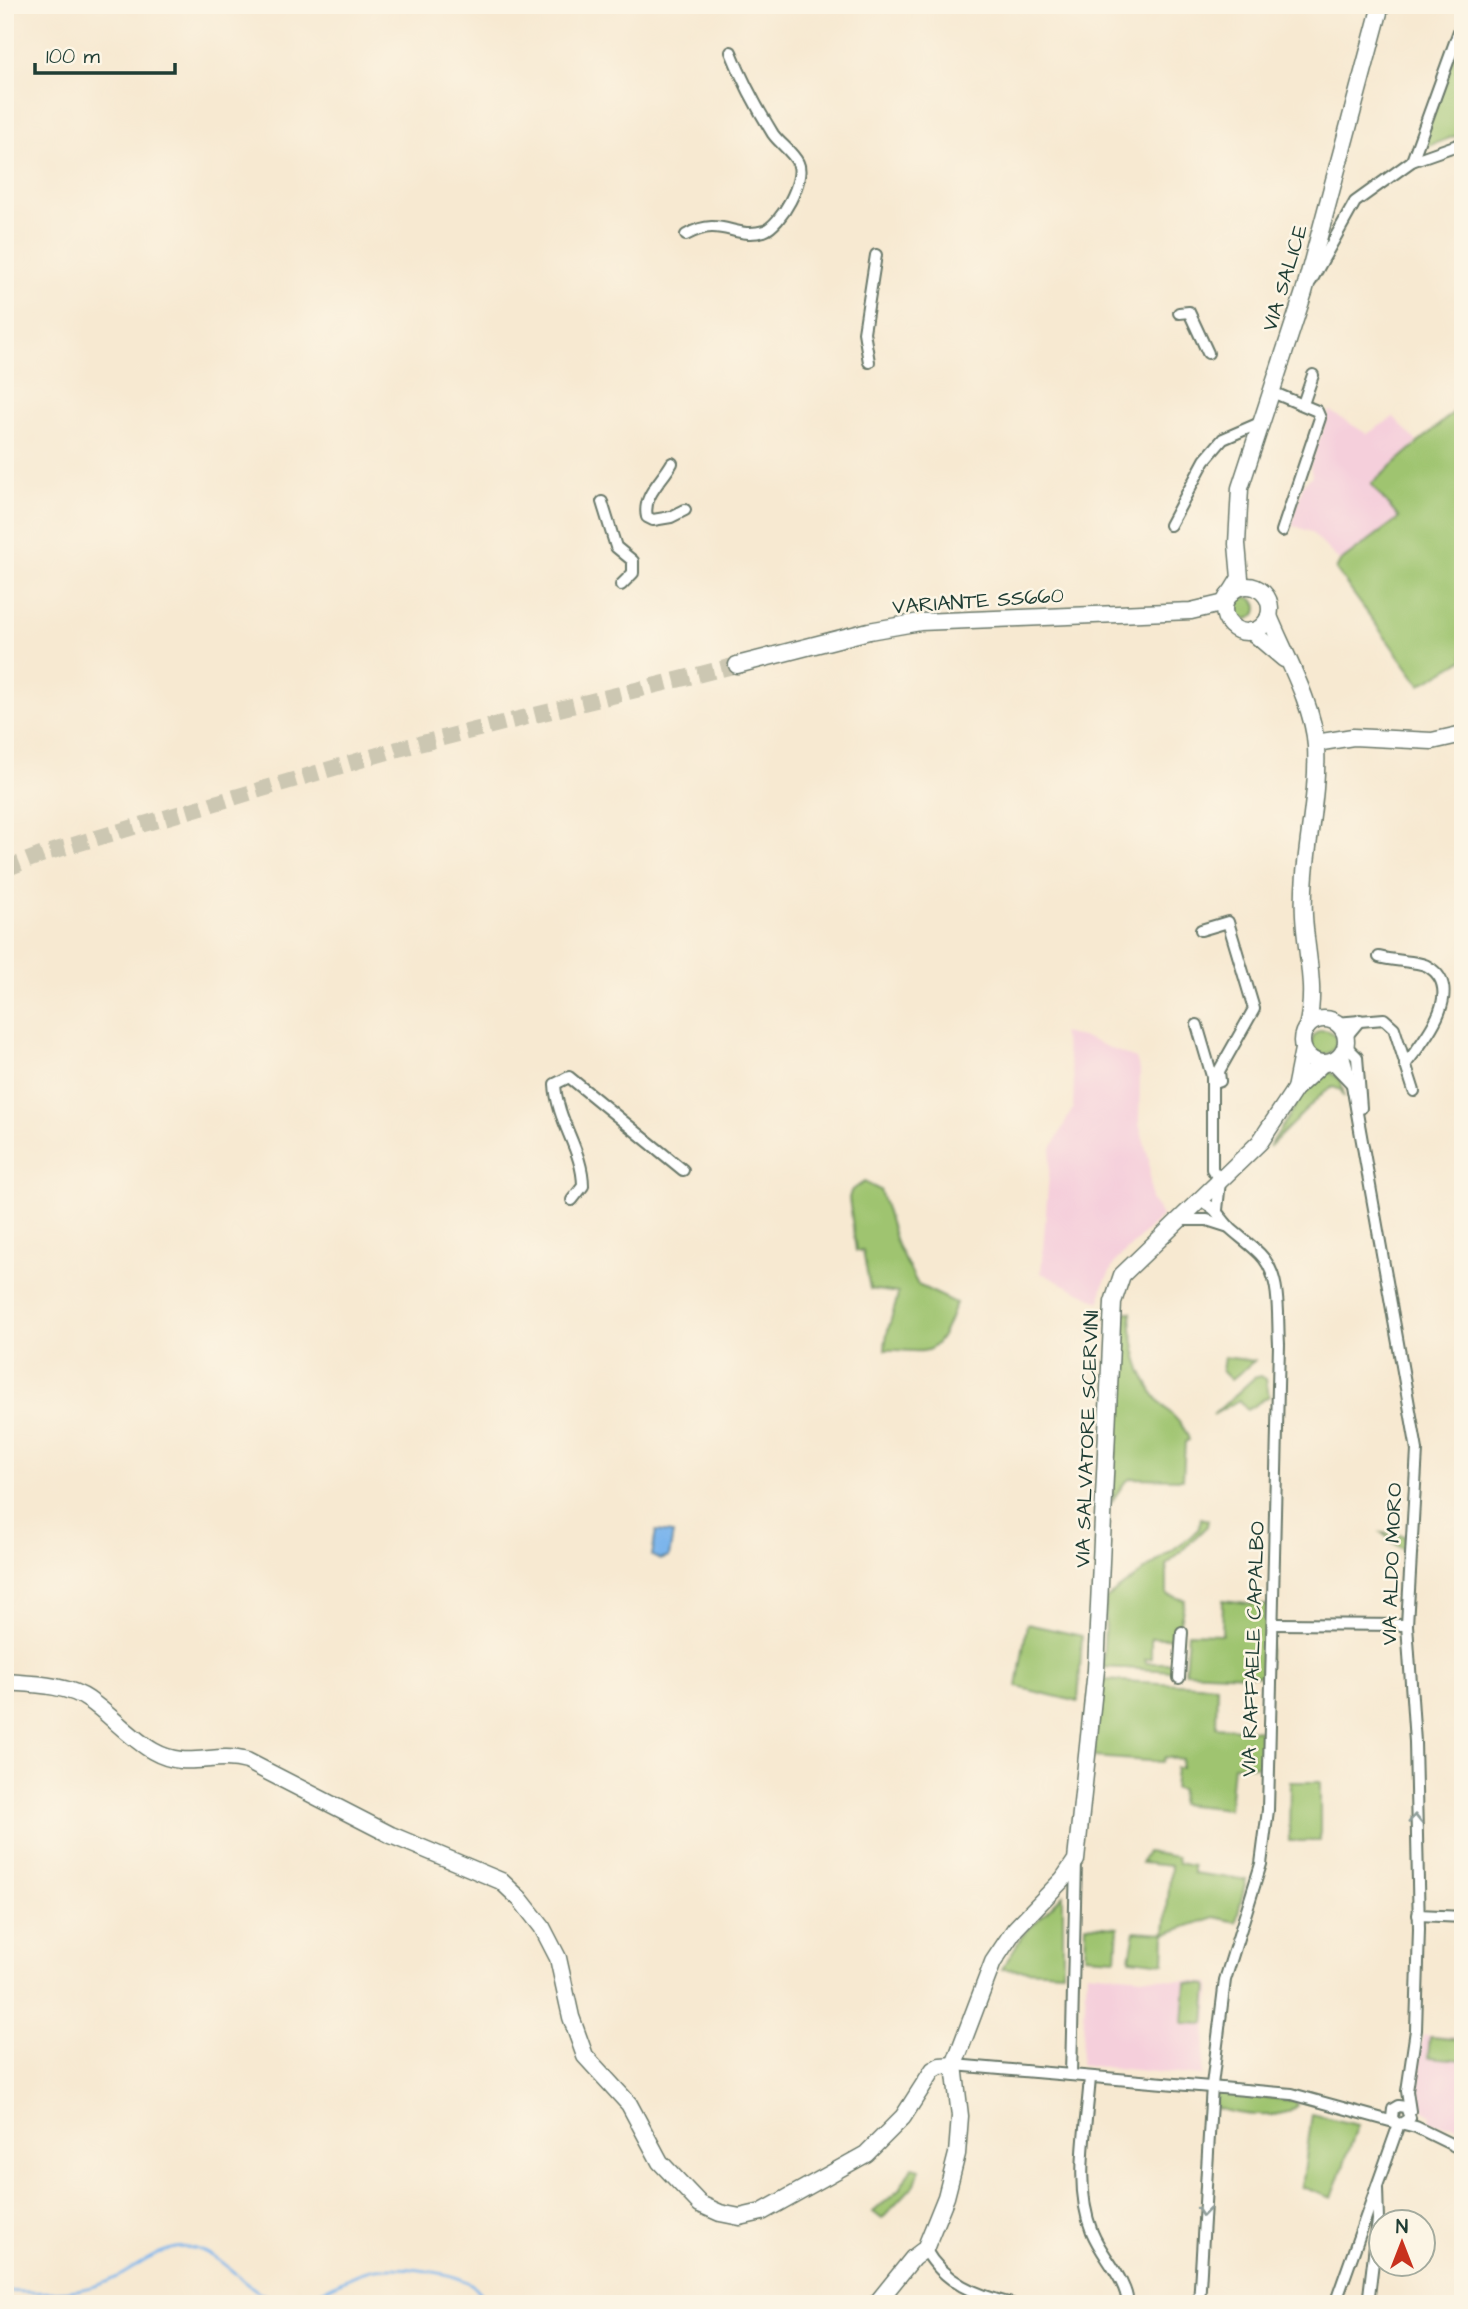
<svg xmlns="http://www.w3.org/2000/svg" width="1468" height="2309" font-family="'Architects Daughter',sans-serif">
  <rect width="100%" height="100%" fill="#fcf5e5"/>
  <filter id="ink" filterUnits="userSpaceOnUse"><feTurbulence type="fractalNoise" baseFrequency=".0143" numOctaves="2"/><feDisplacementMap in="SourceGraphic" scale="14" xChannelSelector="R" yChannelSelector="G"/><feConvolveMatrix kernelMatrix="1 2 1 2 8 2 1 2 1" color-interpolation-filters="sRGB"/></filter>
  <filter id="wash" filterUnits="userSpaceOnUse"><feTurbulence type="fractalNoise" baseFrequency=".00686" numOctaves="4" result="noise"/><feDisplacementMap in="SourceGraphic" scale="28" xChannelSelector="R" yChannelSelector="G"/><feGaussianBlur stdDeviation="1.57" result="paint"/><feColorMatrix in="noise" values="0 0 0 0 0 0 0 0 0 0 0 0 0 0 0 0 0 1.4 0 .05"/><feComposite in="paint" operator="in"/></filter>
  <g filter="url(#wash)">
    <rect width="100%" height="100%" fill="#f7e9d1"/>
    <g fill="#f5cfdb">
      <polygon points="1330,411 1367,434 1394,417 1417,442 1372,484 1399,518 1340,562 1311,532 1292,525 1303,484 1312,476 1310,465"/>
      <polygon points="1062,1033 1086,1038 1136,1059 1140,1070 1139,1123 1149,1160 1151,1200 1162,1216 1115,1262 1102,1287 1100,1302 1041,1273 1051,1150 1073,1108 1074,1079"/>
      <polygon points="1087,1972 1211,1983 1202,2076 1081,2065"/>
      <polygon points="1423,2035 1463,2038 1463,2127 1430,2123 1431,2115 1424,2111 1415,2096"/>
    </g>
    <g fill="#9fc46f" stroke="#5f8052" stroke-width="2">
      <polygon points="1463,44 1463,133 1418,150 1458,45"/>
      <polygon points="1463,404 1463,660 1420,685 1336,570 1340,562 1399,518 1371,484"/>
      <circle cx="1246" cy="608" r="11"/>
      <circle cx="1324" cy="1042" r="12"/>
      <polygon points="1329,1071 1341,1080 1344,1097 1341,1090 1333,1087 1325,1091 1269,1147 1308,1086"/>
      <path d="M864,1182L880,1190L897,1245L918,1285L956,1303C950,1316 942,1350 923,1351C911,1352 897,1349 885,1350C885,1329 895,1313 898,1293L870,1289L863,1251H856L849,1198L851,1191Z"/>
      <path d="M1125,1312H1131C1132,1344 1138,1375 1159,1401C1170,1414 1184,1423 1189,1440L1185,1442L1183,1479L1132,1478L1125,1482L1112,1501Z"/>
      <polygon points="1224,1357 1254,1361 1231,1380 1222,1371"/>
      <polygon points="1261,1376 1266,1379 1269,1396 1247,1410 1239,1400 1213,1415 1254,1378"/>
      <polygon points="1201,1518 1208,1520 1207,1526 1167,1565 1167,1595 1185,1600 1179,1626 1174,1626 1174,1638 1151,1638 1151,1659 1145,1659 1146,1663 1174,1663 1174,1671 1103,1667 1106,1599 1190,1537 1199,1528"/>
      <polygon points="1382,1533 1405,1536 1405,1552"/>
      <polygon points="1223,1600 1271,1606 1268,1676 1185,1672 1188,1633 1222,1634"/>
      <polygon points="1027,1624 1082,1636 1078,1702 1017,1687"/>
      <polygon points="1102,1680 1217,1686 1216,1727 1262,1731 1262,1766 1233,1765 1229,1809 1180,1804 1181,1789 1174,1788 1176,1768 1181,1768 1182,1759 1165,1757 1162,1762 1094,1757"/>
      <polygon points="1290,1782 1320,1782 1320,1841 1289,1841"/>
      <polygon points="1147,1852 1177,1857 1178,1863 1193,1866 1193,1873 1246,1880 1236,1922 1214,1917 1165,1934 1164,1963 1130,1959 1135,1931 1165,1933 1171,1866 1141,1863"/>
      <polygon points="1063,1895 1063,1972 1002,1969 1022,1936"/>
      <polygon points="1086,1925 1118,1927 1116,1958 1085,1956"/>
      <polygon points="1186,1983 1208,1985 1205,2024 1183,2023"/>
      <polygon points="1430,2037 1463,2040 1463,2060 1428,2057"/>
      <path d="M1222,2091L1294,2101L1297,2105C1282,2122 1237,2114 1216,2108L1214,2094Z"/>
      <polygon points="1312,2114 1358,2125 1332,2198 1302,2187"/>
      <polygon points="912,2167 920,2169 915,2184 882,2219 873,2212 899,2190"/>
    </g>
    <polygon fill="#7cb5ec" stroke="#4e7990" stroke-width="2" points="656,1531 673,1533 669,1557 660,1560 652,1556"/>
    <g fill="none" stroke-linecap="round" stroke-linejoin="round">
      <path stroke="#7cb5ec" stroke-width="2.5" d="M5,2291C44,2293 83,2296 119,2276C138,2266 154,2252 176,2248C218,2240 243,2294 277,2299C313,2304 335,2280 367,2271C391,2264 450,2271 471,2284C478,2289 483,2298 489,2304"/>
    </g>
  </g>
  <g filter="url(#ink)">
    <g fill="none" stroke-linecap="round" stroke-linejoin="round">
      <polyline stroke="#ccc7b2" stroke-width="16" stroke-dasharray="16 8" stroke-linecap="butt" points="5,869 46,853 398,749 737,665"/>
      <defs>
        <g id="minor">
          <polyline points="1412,161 1463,20"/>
          <path d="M686,235C722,215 733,240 764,231C781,225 806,179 798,163C792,151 780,144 773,134C757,108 742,80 731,52"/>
          <polyline points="1311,281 1355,202 1412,161 1463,143"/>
          <polyline points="1179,313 1189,312 1208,353"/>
          <polyline points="869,362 864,332 876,255"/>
          <polyline points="1272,392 1317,411 1320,418 1282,531"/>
          <polyline points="1303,404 1313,375"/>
          <path d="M672,463C662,481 642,496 647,517L653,520L671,517L685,510"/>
          <polyline points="602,502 616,547 633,561 633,573 621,585"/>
          <polyline points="1170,525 1205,460 1223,439 1262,422"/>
          <polyline points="1201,930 1228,922 1254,1009 1219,1071 1220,1081 1212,1084"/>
          <path d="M1379,957C1392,961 1418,961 1427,966C1468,989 1422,1043 1405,1065"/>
          <polyline points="1336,1023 1384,1019 1394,1028 1414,1091"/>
          <polyline points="1197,1025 1212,1076 1212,1169 1220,1181 1217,1210"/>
          <polyline points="1345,1038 1360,1020"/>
          <polyline points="1345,1045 1357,1057 1361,1108"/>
          <polyline points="1343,1052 1352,1085 1417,1450 1407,1625 1415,1742 1419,1929 1416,2030 1407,2091 1410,2111"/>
          <polyline points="1331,1062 1351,1083"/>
          <path d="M572,1200L583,1186C583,1150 557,1122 555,1084L569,1077L683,1170"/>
          <path d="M1199,1201C1216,1206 1219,1217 1231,1229C1240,1237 1251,1245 1260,1254C1282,1276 1277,1314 1279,1344L1268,1810L1261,1864L1225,1980L1212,2085L1199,2304"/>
          <polyline points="1180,1220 1207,1220 1229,1227"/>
          <polyline points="1274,1624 1407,1625"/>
          <polyline points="1179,1678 1182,1632"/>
          <polyline points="1418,1915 1463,1917"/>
          <polyline points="954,2065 1292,2094 1401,2124 1410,2118 1406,2107 1398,2106 1393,2109 1392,2118 1396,2123"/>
          <polyline points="1071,2075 1076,1862"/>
          <path d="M1090,2077C1087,2126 1073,2185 1092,2232C1102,2257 1126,2278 1128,2304"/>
          <polyline points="1404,2124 1416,2127 1463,2150"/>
          <path d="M925,2249C944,2283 976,2295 1012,2304"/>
          <polyline points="1335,2304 1399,2124"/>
          <polyline points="1368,2304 1378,2220 1377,2188"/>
        </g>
        <g id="secondary">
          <circle cx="1247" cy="609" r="23"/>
          <polyline points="1229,596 1240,578 1237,544 1240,488 1304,292 1381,5"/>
          <path d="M1269,616C1284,653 1314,706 1316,746C1319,803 1301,859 1304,916C1306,955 1317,988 1307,1027"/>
          <polyline points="1251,631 1284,659"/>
          <polyline points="737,665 869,631 920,622 1191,611 1225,603"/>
          <polyline points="1316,743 1353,737 1432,741 1463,734"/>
          <circle cx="1324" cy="1041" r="22"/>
          <polyline points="1295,1089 1303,1049"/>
          <path d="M5,1682C31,1684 67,1684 89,1700C111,1715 130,1738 153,1751C188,1771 213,1751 247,1761L391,1835L501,1881L520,1899L542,1927L558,1958L571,2017L585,2056L629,2104L660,2162L700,2204L720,2213L740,2217L762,2212L866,2154L903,2117L933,2070L940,2066L954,2065"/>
          <polyline points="876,2304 913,2258 925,2249 946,2197 957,2154 960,2116 954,2065 993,1962 1015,1929 1063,1879 1076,1860 1096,1670 1113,1302 1122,1275 1260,1142 1295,1089 1323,1063"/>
        </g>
      </defs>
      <use href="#minor" stroke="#6b796b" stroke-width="14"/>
      <use href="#secondary" stroke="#6b796b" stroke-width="19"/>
      <use href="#minor" stroke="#fff" stroke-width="10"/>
      <use href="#secondary" stroke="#fff" stroke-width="16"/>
    </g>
    <defs><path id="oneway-chevron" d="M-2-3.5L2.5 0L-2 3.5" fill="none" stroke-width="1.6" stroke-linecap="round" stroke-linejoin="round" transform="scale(1.75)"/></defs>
    <g stroke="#8f9e9a">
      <use href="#oneway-chevron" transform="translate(1415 1819) rotate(-90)"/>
      <use href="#oneway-chevron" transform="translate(1203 2212) rotate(95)"/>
    </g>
  </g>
  <g text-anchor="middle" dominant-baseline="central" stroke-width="5" stroke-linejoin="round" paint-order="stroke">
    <g font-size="21" fill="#1f3d34" stroke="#fcf5e5">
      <text transform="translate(1285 278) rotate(-73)">VIA SALICE</text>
      <text transform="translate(978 601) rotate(-4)">VARIANTE SS660</text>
      <text transform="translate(1087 1439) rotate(-88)">VIA SALVATORE SCERVINI</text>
      <text transform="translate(1392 1564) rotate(-88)">VIA ALDO MORO</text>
      <text transform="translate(1253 1649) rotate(-88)">VIA RAFFAELE CAPALBO</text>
    </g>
  </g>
  <rect width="1468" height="2309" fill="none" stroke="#fcf5e5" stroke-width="28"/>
  <g transform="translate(1402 2243)"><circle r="33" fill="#fcf5e5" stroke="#a4ab9e" stroke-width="2"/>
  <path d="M0-5L12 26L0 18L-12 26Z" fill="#c8321e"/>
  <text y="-10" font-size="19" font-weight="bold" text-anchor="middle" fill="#1f3d34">N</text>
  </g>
  <path d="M35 63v10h140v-10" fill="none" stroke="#1f3d34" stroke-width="3.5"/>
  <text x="46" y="63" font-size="21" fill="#1f3d34" stroke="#fcf5e5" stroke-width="5" paint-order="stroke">100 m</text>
</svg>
